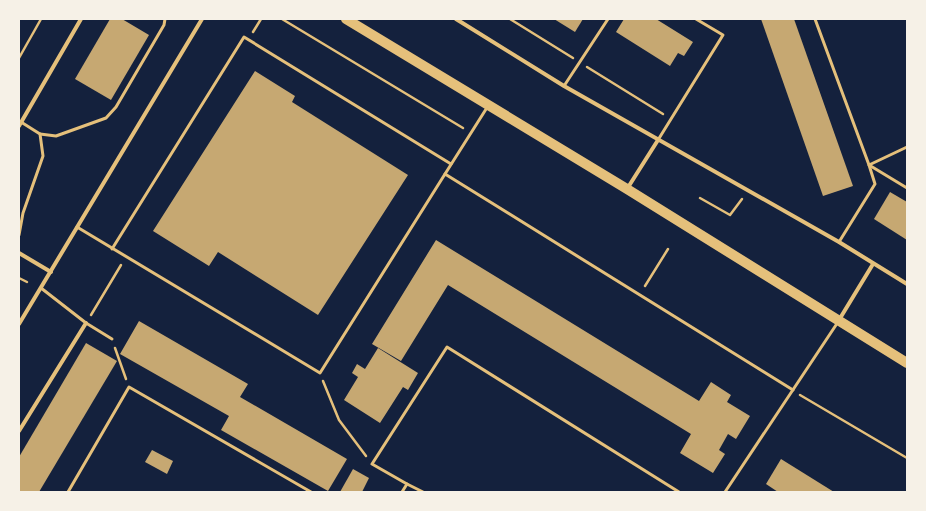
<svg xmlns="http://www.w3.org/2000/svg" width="926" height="511" font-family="'Work Sans',sans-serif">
  <rect width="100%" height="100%" fill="#14213d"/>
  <g fill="#c6a872">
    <polygon points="110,19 122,19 149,35 111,100 75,79"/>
    <polygon points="554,19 583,19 575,32"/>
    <polygon points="624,19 656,19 693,42 684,56 678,53 670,66 616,32"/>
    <polygon points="761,19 794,19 853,186 823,196"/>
    <polygon points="255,71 295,96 292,102 408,175 318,315 218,252 209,266 153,231"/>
    <polygon points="890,192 907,202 907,240 874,219"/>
    <polygon points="436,240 699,401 711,382 731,395 727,402 750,416 736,439 728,434 719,450 725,454 713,473 680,453 691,434 448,285 401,361 372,344"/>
    <polygon points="139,321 248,384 240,397 347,459 328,491 221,430 229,416 120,354"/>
    <polygon points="86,343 117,361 39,492 19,492 19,457"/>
    <polygon points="378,348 418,373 408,390 403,387 380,423 344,400 358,377 352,373 357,364 365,369"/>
    <polygon points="152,450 173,461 167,474 145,462"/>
    <polygon points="781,459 834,492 778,492 766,484"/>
    <polygon points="353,469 369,478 362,492 340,492"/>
  </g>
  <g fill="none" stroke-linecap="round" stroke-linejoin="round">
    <g stroke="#e5c07b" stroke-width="2.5">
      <polyline points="282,19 463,128"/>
      <polyline points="510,19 573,58"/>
      <polyline points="253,32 261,19"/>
      <polyline points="19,58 41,19"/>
      <polyline points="587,67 663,114"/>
      <polyline points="700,198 730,215 742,199"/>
      <polyline points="19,278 27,282"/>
      <polyline points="645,286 668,249"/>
      <polyline points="91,315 121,265"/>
      <polyline points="115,348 126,379"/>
      <polyline points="323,381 339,420 366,456"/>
      <polyline points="800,395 907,458"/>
    </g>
    <g stroke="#e5c07b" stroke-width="3">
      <polyline points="815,19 869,165 907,188"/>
      <polyline points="564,86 608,19"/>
      <polyline points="40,134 56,136 106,118 116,107 164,25 165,19"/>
      <polyline points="658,140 723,35 696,19"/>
      <polyline points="445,174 488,106"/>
      <polyline points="77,227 320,373 445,174 793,390"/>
      <polyline points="19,235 23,213 43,156 40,134 21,122"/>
      <polyline points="839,242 875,184 869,165 907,147"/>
      <polyline points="112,249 244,37 451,164"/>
      <polyline points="41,288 86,323 112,339"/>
      <polyline points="407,484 423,492"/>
      <polyline points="68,492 129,387 311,492"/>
      <polyline points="402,492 407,484 372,464 447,347 679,492"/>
      <polyline points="725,492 838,322"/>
    </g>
    <g stroke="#e5c07b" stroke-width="4">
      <polyline points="456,19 564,86 839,242 907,284"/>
      <polyline points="19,126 81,19"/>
      <polyline points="627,189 658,140"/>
      <polyline points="19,253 51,272"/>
      <polyline points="839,320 873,264"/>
      <polyline points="19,324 202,19"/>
      <polyline points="19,431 86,323"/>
    </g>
    <polyline stroke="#e5c07b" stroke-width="10" points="346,19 627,189 907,363"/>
  </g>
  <rect width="926" height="511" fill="none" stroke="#f6f1e7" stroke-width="40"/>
</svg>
